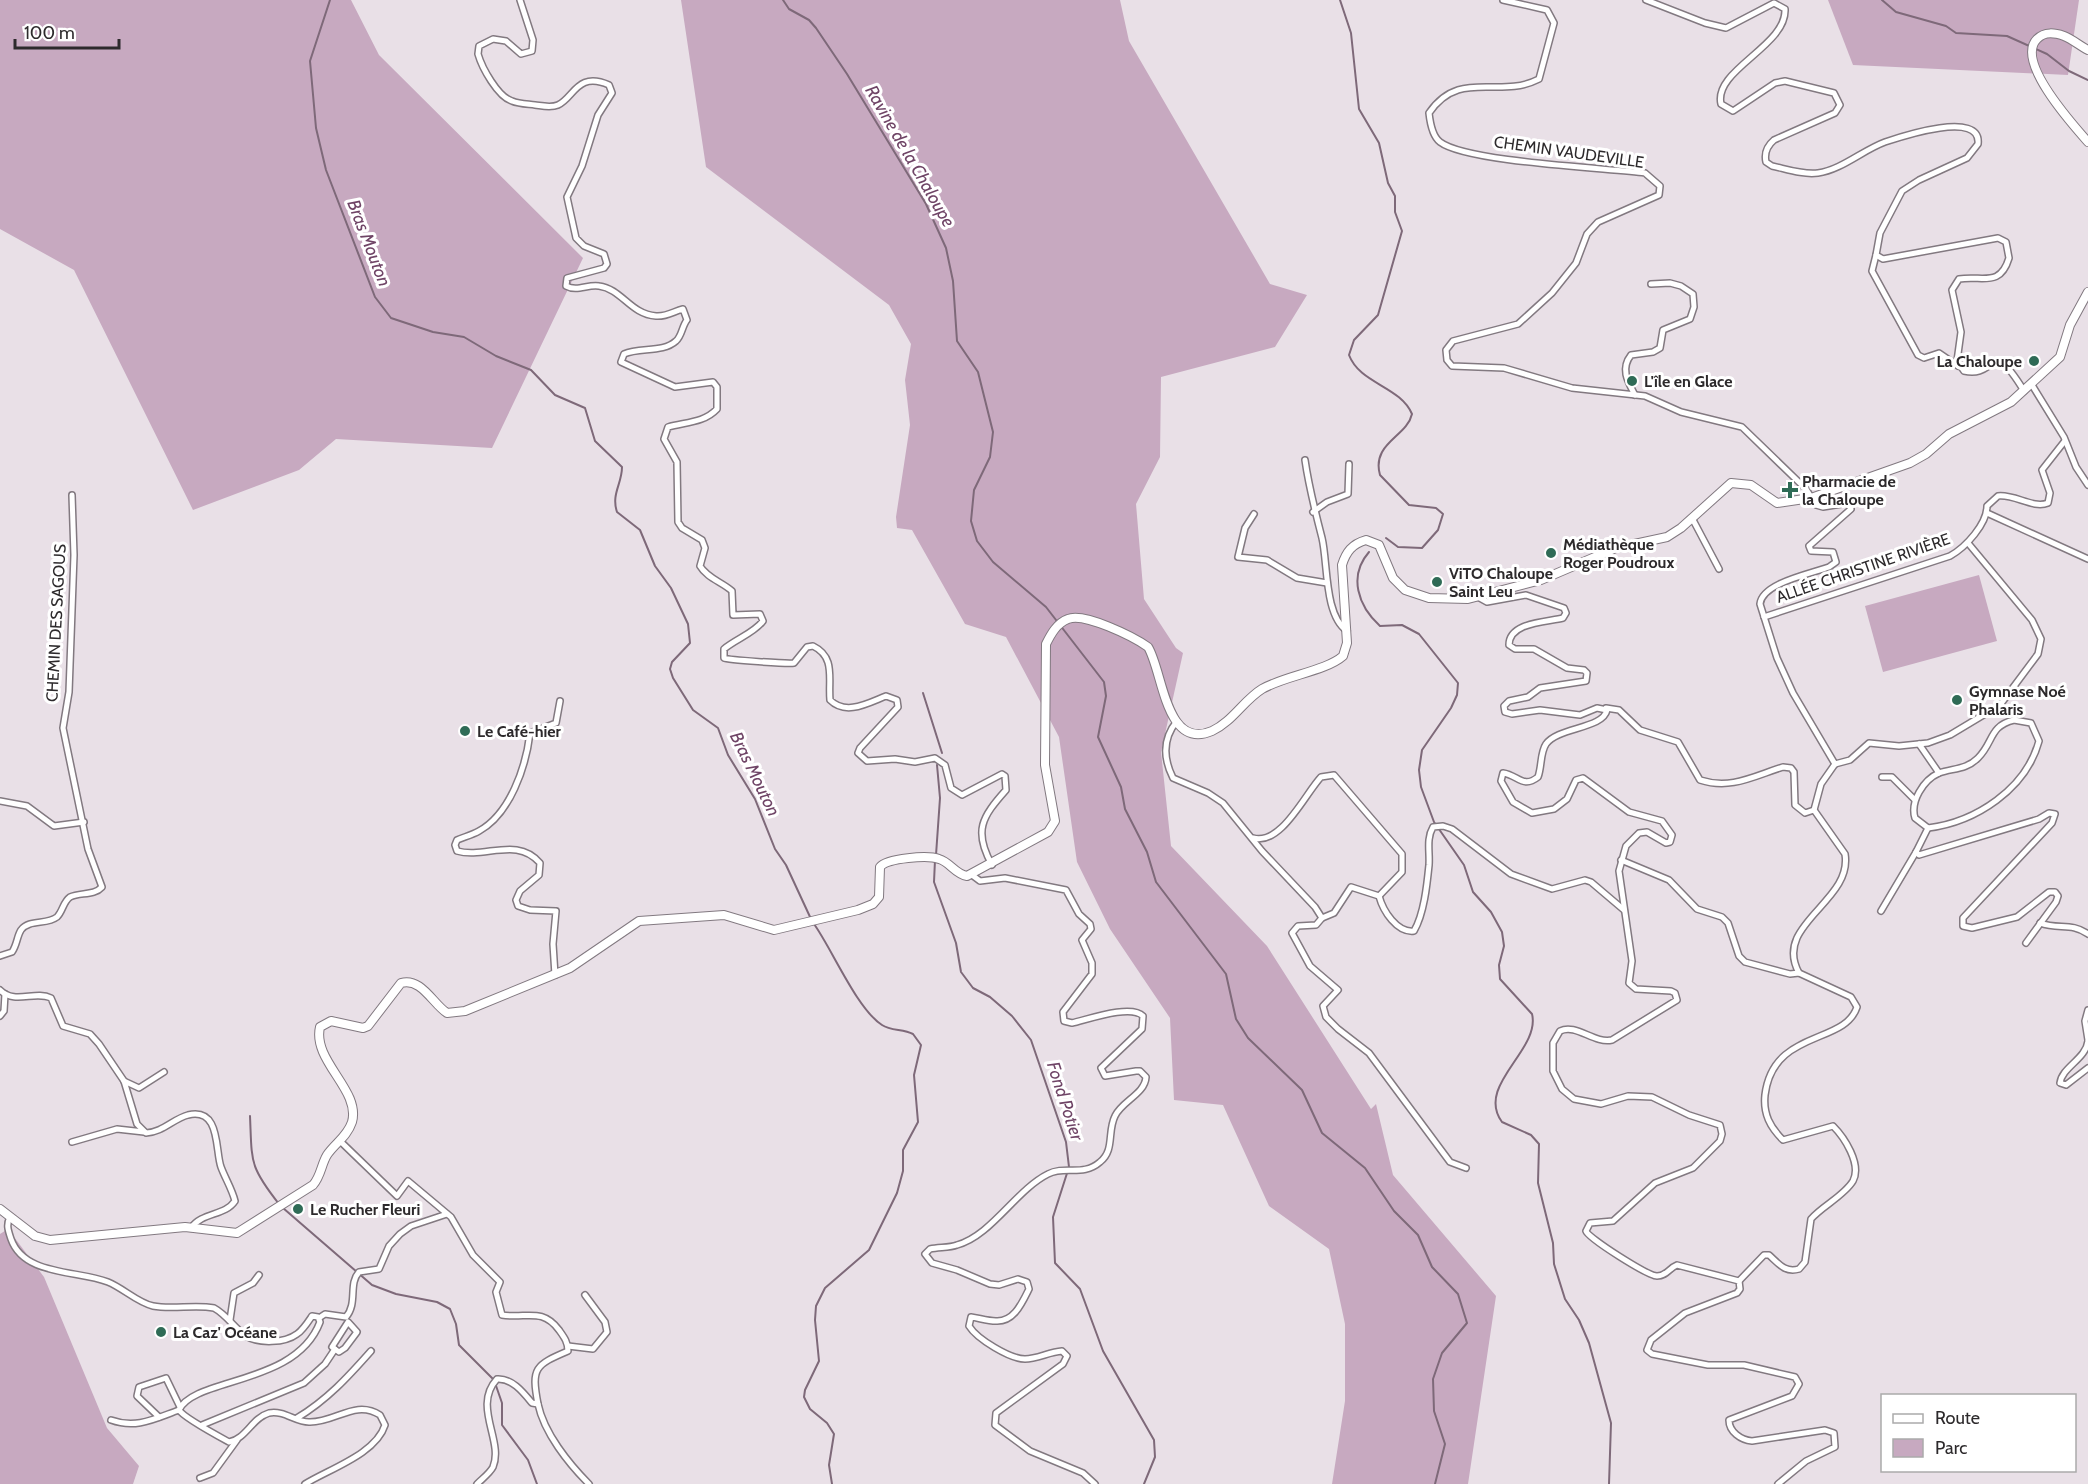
<svg xmlns="http://www.w3.org/2000/svg" width="2088" height="1484" font-family="Cabin,sans-serif">
  <rect width="100%" height="100%" fill="#e9e0e7"/>
  <g fill="#c7a9c0">
    <polygon points="0,0 351,0 379,55 583,258 492,448 336,439 299,470 193,510 74,270 0,229"/>
    <polygon points="681,0 1120,0 1129,41 1270,284 1307,295 1275,347 1161,377 1160,457 1136,504 1144,599 1176,648 1183,653 1161,752 1171,846 1267,946 1371,1109 1376,1104 1393,1175 1496,1296 1468,1484 1332,1484 1345,1401 1345,1324 1329,1249 1269,1206 1223,1105 1174,1100 1170,1018 1110,929 1077,862 1059,737 1006,637 965,624 912,530 897,528 896,517 910,425 905,380 911,344 889,305 706,167"/>
    <polygon points="1828,0 2079,0 2068,75 1853,65"/>
    <polygon points="1979,575 1997,641 1883,672 1865,606"/>
    <polygon points="8,1229 44,1277 107,1428 139,1466 133,1484 0,1484 0,1234"/>
  </g>
  <g fill="none" stroke-linecap="round" stroke-linejoin="round">
    <g stroke="#7e6979" stroke-width="2">
      <path d="M330,0L310,61L316,128L326,170L375,297L391,318L433,332L464,337L496,356L531,370L555,395L585,408L595,441L622,467C622,484 611,494 617,512L640,530L655,566L671,588L688,624L690,643L672,662L670,669L673,678L693,710L718,728L728,755L755,799L775,849L786,865L811,919"/>
      <polyline points="783,0 789,9 809,20 816,28 847,74 926,204 946,248 953,281 957,341 978,372 993,432 990,457 974,490 971,521 977,541 993,562 1046,607 1104,682 1106,696 1098,737 1121,787 1125,809 1147,852 1156,882 1226,974 1236,1019 1248,1038 1302,1090 1322,1133 1365,1168 1394,1211 1418,1235 1432,1267 1458,1294 1467,1323 1442,1353 1433,1379 1434,1411 1445,1444 1435,1484"/>
      <path d="M1340,0L1351,33L1359,109L1379,143L1388,183L1395,196V212L1402,231L1378,315L1354,340L1349,355C1360,384 1400,386 1412,414C1407,437 1371,443 1380,475L1409,505L1436,508L1443,514L1438,530L1422,548L1398,547L1386,538"/>
      <polyline points="1882,0 1896,12 1946,26 1956,33 2007,36 2047,54 2069,71 2088,80"/>
      <path d="M1369,552C1348,576 1358,606 1380,626L1402,625L1419,634L1458,683L1457,695L1451,708L1422,750L1419,770L1421,787L1434,822L1464,865L1473,892L1491,912L1502,932L1504,946L1499,965L1500,979L1532,1014C1541,1050 1475,1085 1502,1122L1531,1135L1539,1144L1538,1183L1553,1243L1554,1264L1565,1299L1579,1320L1589,1343L1611,1423L1609,1484"/>
      <polyline points="923,693 942,753"/>
      <polyline points="936,855 940,798 937,765"/>
      <polyline points="935,860 934,882 956,943 961,972 973,988 990,997 1012,1016 1031,1040 1066,1142 1069,1167 1053,1217 1055,1263 1080,1289 1103,1351 1154,1440 1155,1457 1144,1484"/>
      <path d="M814,924C832,949 857,1009 882,1025C891,1031 903,1029 913,1034L921,1045L914,1075L918,1122L903,1150V1171L897,1193L869,1250L825,1288L816,1306L815,1320L819,1361L805,1390L804,1397L810,1409L827,1423L834,1434L829,1465L832,1484"/>
      <path d="M250,1116C252,1162 249,1166 279,1204"/>
      <polyline points="283,1208 372,1285 396,1294 437,1302 450,1309 456,1324 459,1345 494,1380 502,1403 502,1425 528,1460 537,1484"/>
    </g>
    <defs>
      <g id="street">
        <path d="M520,0L533,40L532,51L521,54L506,41L493,39L479,46L478,54C482,68 498,97 512,101C519,104 528,104 535,105C543,106 551,108 558,105C574,98 577,71 609,85L612,93L598,115L582,166L567,197L576,238L584,246L604,254L607,264L604,268L567,278L566,286C577,292 588,284 599,286C622,289 630,314 656,316C667,317 674,311 683,309L687,320C682,326 682,336 676,341C663,353 640,347 624,354L621,362L675,387L713,382L717,387V409C704,423 685,422 668,427L664,439L677,462L678,522L682,528L702,540L705,548L700,566C707,578 722,582 732,591L733,615L760,614L763,621C754,633 736,639 724,649V658C728,660 788,664 794,663L807,647L813,646C836,657 828,679 830,700C846,716 868,703 886,696L897,700L898,707L860,748L858,753L867,761L895,759L915,762L935,758L945,765L951,788L962,795L1002,774L1005,776L1006,790C982,817 973,831 992,865"/>
        <path d="M1503,0L1547,10L1554,23L1539,79C1498,100 1460,68 1429,113C1430,122 1432,136 1440,142C1466,162 1605,168 1645,173L1660,186L1659,195L1598,222L1587,234L1576,263L1552,293L1518,324L1453,341L1446,350L1447,360L1452,366L1504,368L1572,388L1645,396L1681,412L1742,427L1806,489L1816,505L1823,507L1848,503L1851,509L1809,546L1811,551L1833,552L1836,562L1829,567C1810,574 1762,583 1760,604L1777,658L1793,693L1835,764"/>
        <path d="M1646,0L1705,23L1726,28L1774,3L1785,9C1787,46 1713,70 1721,104L1733,111L1775,83L1785,81L1834,93L1840,105L1835,113L1774,140C1767,146 1764,153 1766,162L1772,166C1786,169 1803,175 1818,173C1841,170 1863,150 1885,142C1903,136 1982,110 1978,144L1967,158L1919,180L1902,191L1880,233L1876,255L1883,259L1894,257L1998,238L2006,242L2009,258C2000,288 1982,275 1959,279L1952,290L1961,332L1957,361L1964,371C1998,379 1990,335 2024,391"/>
        <polyline points="1876,255 1872,271 1918,355 1924,358 1939,353 1958,366"/>
        <polyline points="2032,385 2064,437 2076,467 2088,485"/>
        <path d="M1635,395C1628,382 1620,369 1631,355L1653,352L1660,348L1663,330L1690,319L1694,307L1693,294L1681,286L1670,283L1651,284"/>
        <path d="M1305,460C1309,488 1315,511 1322,538C1328,563 1324,615 1347,631"/>
        <polyline points="1313,512 1327,502 1348,494 1349,464"/>
        <polyline points="1987,513 2088,559"/>
        <polyline points="1254,514 1245,528 1238,557 1267,560 1297,578 1327,583"/>
        <polyline points="1692,518 1719,569"/>
        <path d="M1478,597L1487,602L1526,595L1564,608L1566,613L1563,618C1547,622 1509,622 1509,645L1515,649H1534L1567,668L1584,670L1587,673L1586,681L1540,688L1528,697L1509,701L1504,706L1505,712L1512,714L1540,710L1580,715L1597,708L1607,710C1603,729 1558,727 1546,744C1540,753 1542,766 1538,777C1523,789 1518,775 1503,773L1501,781L1513,802L1532,813L1554,809L1567,799L1576,780L1583,778L1629,812L1662,821L1672,835L1670,842L1666,843L1647,832L1639,833L1626,846L1619,871L1632,961L1629,983L1636,989L1671,991L1675,993L1677,1000L1612,1040C1594,1044 1576,1023 1560,1031L1553,1043V1071L1562,1089L1574,1099L1601,1104L1628,1096L1652,1097L1689,1115L1720,1125L1722,1134L1720,1141L1693,1168L1655,1183L1613,1221L1590,1223L1586,1231C1588,1238 1648,1276 1657,1276C1667,1276 1669,1268 1677,1265L1739,1281L1740,1289L1737,1293L1685,1313L1651,1340L1647,1350L1652,1354L1708,1365H1744L1795,1377L1799,1384L1792,1396L1729,1420C1729,1432 1741,1440 1752,1441L1825,1430L1834,1433L1835,1447L1806,1461L1778,1484"/>
        <path d="M1764,617L1950,556C1966,547 1987,524 1987,506L1998,496C2015,494 2033,509 2048,503L2050,493L2042,470L2064,442"/>
        <path d="M1606,708L1619,710L1640,730L1678,742L1700,780C1731,790 1754,776 1783,767L1791,768L1794,772L1795,805L1805,813L1814,810L1821,784L1835,764"/>
        <path d="M2014,720L2031,723L2039,741C2026,789 1976,822 1928,828L1915,818C1910,802 1923,780 1939,773C1953,768 1966,770 1978,758C1994,742 1989,726 2014,720Z"/>
        <path d="M1177,721C1163,738 1163,758 1173,778L1208,793L1223,803L1262,851L1315,907L1322,918L1334,913L1351,887L1379,896"/>
        <polyline points="1919,744 1939,773"/>
        <polyline points="1835,764 1850,760 1869,743 1899,746 1928,743 1950,735 2000,705 2038,654 2041,639 2032,620 1968,543"/>
        <polyline points="1882,777 1892,777 1915,800"/>
        <polyline points="0,801 27,806 54,826 84,822"/>
        <polyline points="1928,828 1916,852 1919,855 2039,819 2049,813 2055,814 2052,823 1963,918 1963,926 1972,928 2017,917 2049,892 2055,892 2058,896 2056,902 2026,943"/>
        <path d="M1253,838C1281,846 1305,794 1321,777L1334,775L1402,854V872L1379,896"/>
        <polyline points="1621,860 1669,880 1697,909 1722,917 1728,923 1739,956 1745,962 1790,974 1799,973"/>
        <path d="M972,875L980,881L1005,878L1066,890L1079,914L1090,924L1091,929L1082,940L1092,963V974L1063,1012L1064,1021L1072,1023C1089,1019 1131,1004 1143,1016L1142,1029L1101,1068L1105,1076L1136,1071H1140L1146,1077C1145,1094 1122,1101 1115,1116C1107,1132 1115,1150 1100,1162C1083,1177 1065,1165 1048,1174C1016,1190 991,1236 957,1245C949,1248 939,1247 930,1249L925,1254L932,1263L957,1270L990,1284L999,1285L1018,1279L1027,1282L1029,1289C1022,1303 1014,1322 996,1321C987,1321 979,1318 971,1317L969,1326C977,1339 1010,1359 1025,1359C1037,1359 1049,1352 1062,1351L1067,1356L1063,1364L996,1413L995,1425L1030,1451L1083,1473L1095,1484"/>
        <path d="M1379,896C1383,911 1397,933 1414,931C1424,914 1427,885 1429,865C1430,852 1426,839 1433,827L1443,826L1452,829L1511,874L1552,889L1585,880L1591,882L1624,910"/>
        <polyline points="1881,911 1916,852"/>
        <polyline points="1322,918 1316,925 1298,926 1292,933 1310,966 1338,990 1323,1006 1326,1017 1338,1029 1369,1053 1450,1162 1466,1168"/>
        <path d="M2040,923C2059,930 2071,922 2088,934"/>
        <path d="M0,956L12,952C17,945 17,936 21,930C29,919 47,925 57,917C63,911 63,902 70,897C80,892 94,896 102,887L88,849L63,728L69,692L74,555L72,495"/>
        <path d="M555,975L553,944L556,911L530,910L518,906L516,900L520,891L539,875L540,863C517,836 485,859 457,851L455,845L457,840C464,837 472,835 479,831C510,814 526,767 530,733L556,723L560,701"/>
        <path d="M0,990C15,1005 35,990 51,998L63,1026L90,1034L99,1044L124,1081L137,1124L146,1133C163,1132 173,1119 188,1115C221,1107 215,1151 221,1167C225,1178 232,1189 235,1201C225,1216 202,1212 191,1228"/>
        <polyline points="2088,1010 2085,1021 2088,1040"/>
        <polyline points="0,1016 4,1011 5,994"/>
        <path d="M2088,1041C2086,1059 2062,1067 2060,1083L2066,1085L2088,1068"/>
        <polyline points="124,1081 139,1088 164,1072"/>
        <path d="M340,1141L397,1196L408,1181L451,1217L473,1255L500,1282L496,1292L502,1315C526,1319 542,1307 559,1330C564,1337 568,1342 568,1351C535,1365 531,1368 538,1404"/>
        <polyline points="72,1142 117,1129 144,1132"/>
        <path d="M10,1217C6,1225 8,1230 11,1239C24,1276 77,1270 108,1282C123,1288 138,1303 153,1306C173,1310 194,1304 214,1308C227,1315 234,1328 246,1336C259,1344 285,1343 297,1334C303,1330 308,1322 312,1316L318,1317L320,1322C296,1386 194,1377 179,1410C183,1417 218,1436 229,1442C246,1439 252,1418 269,1413C284,1410 295,1422 309,1422C335,1423 355,1399 380,1415L385,1425C376,1454 329,1469 305,1484"/>
        <path d="M1739,1281L1764,1255H1769C1779,1264 1785,1273 1799,1269L1805,1262L1811,1219C1822,1206 1844,1196 1853,1181C1862,1164 1844,1137 1833,1126L1783,1140C1770,1127 1763,1114 1765,1095C1773,1029 1845,1045 1857,1007L1851,997L1799,973C1772,924 1853,902 1845,854L1814,810"/>
        <path d="M319,1318L325,1314L346,1317C358,1303 348,1284 359,1272L379,1269L389,1246L400,1234L411,1226L447,1214"/>
        <polyline points="230,1320 234,1293 253,1283 259,1275"/>
        <polygon points="348,1322 357,1332 345,1348 339,1352 332,1347"/>
        <polyline points="568,1346 593,1349 607,1332 605,1322 585,1295"/>
        <polyline points="159,1417 137,1396 139,1387 166,1378 180,1407"/>
        <path d="M297,1418C327,1400 348,1377 371,1351"/>
        <path d="M111,1420C136,1429 154,1419 179,1410"/>
        <polyline points="202,1425 304,1383 325,1364 335,1349"/>
        <polyline points="200,1478 213,1473 237,1440"/>
        <path d="M477,1484C482,1479 490,1473 493,1467C504,1441 472,1406 497,1379C512,1378 523,1392 532,1403L538,1404C544,1433 569,1464 589,1484"/>
      </g>
      <g id="secondary">
        <path d="M2088,50C2080,46 2072,39 2064,36C2055,33 2045,31 2037,39C2015,61 2073,125 2088,142"/>
        <path d="M0,1209L35,1236L50,1240L185,1227L237,1233L313,1185C321,1176 321,1165 327,1155C335,1143 347,1137 352,1122C361,1090 312,1061 320,1027L331,1021L363,1028L368,1026L401,983C421,977 433,1004 447,1013L465,1011L570,968L639,921L724,915L774,930L858,910L873,904L879,897L880,867C887,858 928,855 939,859C950,862 955,874 967,876L1048,832L1055,821L1045,765L1046,644C1051,634 1057,623 1068,619C1084,612 1134,637 1148,647C1163,671 1165,751 1212,731C1232,722 1244,700 1262,689C1284,676 1326,671 1343,656L1347,643L1342,565C1346,552 1352,544 1366,540L1379,545L1393,578L1405,590L1429,598L1468,599L1541,580L1616,548L1667,537L1681,528L1731,483L1751,485L1777,503L1811,498L1910,463L1926,454L1949,434L2011,402L2060,357L2070,325L2088,292"/>
      </g>
    </defs>
    <use href="#street" stroke="#827980" stroke-width="8"/>
    <use href="#secondary" stroke="#827980" stroke-width="10"/>
    <use href="#street" stroke="#fff" stroke-width="5"/>
    <use href="#secondary" stroke="#fff" stroke-width="8"/>
  </g>
  <g fill="#2f6b56" stroke="#fff" stroke-width="2">
    <circle cx="2034" cy="361" r="6"/>
    <circle cx="1632" cy="381" r="6"/>
    <path d="M1787 481h6v6h6v6h-6v6h-6v-6h-6v-6h6z"/>
    <circle cx="1551" cy="553" r="6"/>
    <circle cx="1437" cy="582" r="6"/>
    <circle cx="1957" cy="700" r="6"/>
    <circle cx="465" cy="731" r="6"/>
    <circle cx="298" cy="1209" r="6"/>
    <circle cx="161" cy="1332" r="6"/>
  </g>
  <g text-anchor="middle" dominant-baseline="central" stroke-width="6" stroke-linejoin="round" paint-order="stroke">
    <g font-size="16" fill="#2d2a2c" stroke="#fff">
      <text transform="translate(1569 152) rotate(8)">CHEMIN VAUDEVILLE</text>
      <text transform="translate(1863 568) rotate(-19)">ALLÉE CHRISTINE RIVIÈRE</text>
      <text transform="translate(56 623) rotate(-87)">CHEMIN DES SAGOUS</text>
    </g>
    <g font-size="16" font-weight="bold" fill="#2d2a2c" stroke="#fff" text-anchor="start">
      <text x="2022" y="361" text-anchor="end">La Chaloupe</text>
      <text x="1644" y="381">L'île en Glace</text>
      <text x="1802" y="481">Pharmacie de<tspan x="1802" dy="18">la Chaloupe</tspan></text>
      <text x="1563" y="544">Médiathèque<tspan x="1563" dy="18">Roger Poudroux</tspan></text>
      <text x="1449" y="573">ViTO Chaloupe<tspan x="1449" dy="18">Saint Leu</tspan></text>
      <text x="1969" y="691">Gymnase Noé<tspan x="1969" dy="18">Phalaris</tspan></text>
      <text x="477" y="731">Le Café-hier</text>
      <text x="310" y="1209">Le Rucher Fleuri</text>
      <text x="173" y="1332">La Caz' Océane</text>
    </g>
    <g font-size="18" font-style="italic" fill="#6f4466" stroke="#fff">
      <text transform="translate(910 156) rotate(60)">Ravine de la Chaloupe</text>
      <text transform="translate(369 243) rotate(69)">Bras Mouton</text>
      <text transform="translate(755 774) rotate(64)">Bras Mouton</text>
      <text transform="translate(1065 1101) rotate(72)">Fond Potier</text>
    </g>
  </g>
  <rect x="1881" y="1394" width="195" height="78" fill="#ffffff" stroke="#abaaab" stroke-width="1.5"/>
  <rect x="1893" y="1414" width="30" height="9" fill="#ffffff" stroke="#abaaab" stroke-width="1.5"/>
  <text x="1935" y="1424" font-size="18" fill="#2d2a2c">Route</text>
  <rect x="1893" y="1439" width="30" height="18" fill="#c7a9c0" stroke="#abaaab" stroke-width="1.5"/>
  <text x="1935" y="1454" font-size="18" fill="#2d2a2c">Parc</text>
  <path d="M15 39v9h104v-9" fill="none" stroke="#2d2a2c" stroke-width="3"/>
  <text x="24" y="39" font-size="18" fill="#2d2a2c" stroke="#ffffff" stroke-width="4.5" paint-order="stroke">100 m</text>
</svg>
